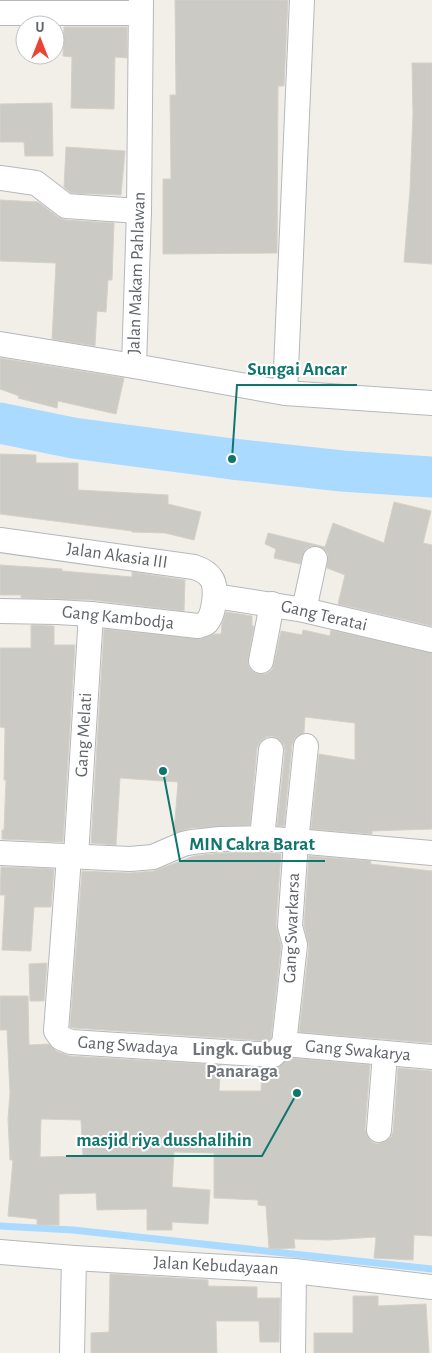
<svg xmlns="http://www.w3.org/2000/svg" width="432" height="1353" font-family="'Alegreya Sans',sans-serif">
  <rect width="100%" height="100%" fill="#f1efe8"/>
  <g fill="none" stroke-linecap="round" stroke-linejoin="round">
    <polyline stroke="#aadaff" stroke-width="7" points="0,1226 73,1230 432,1269"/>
    <polyline stroke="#aadaff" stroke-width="41" points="0,423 73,438 232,459 342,471 432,477"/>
  </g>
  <g fill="#cccac5" stroke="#d6d1c6" fill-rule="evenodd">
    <polygon points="175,0 288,0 284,86 278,86 277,253 163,254 163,179 171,179 170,95 176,95"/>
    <polygon points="64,27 127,27 127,58 115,57 114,109 71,108 72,57 63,56"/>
    <polygon points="412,63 432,63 432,264 404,262 410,190 413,115"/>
    <polygon points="52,103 53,156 25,156 24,142 0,142 0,104"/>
    <polygon points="66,147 125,151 121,195 71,193 64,187"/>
    <polygon points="0,200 38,202 58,217 65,220 114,223 112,280 108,280 106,312 97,311 95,346 52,339 56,263 0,261"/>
    <polygon points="0,358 124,378 116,414 58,401 57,408 18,398 19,396 0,389"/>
    <polygon points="0,454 36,455 36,463 78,463 78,490 168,495 168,504 201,512 194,540 165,533 132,532 132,531 0,514"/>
    <polygon points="394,502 431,511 423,543 432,545 432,626 338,604 345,575 327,568 328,554 324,549 318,546 311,546 305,549 300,564 274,558 276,549 265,544 268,533 325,547 333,523 384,543"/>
    <polygon points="0,565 62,569 62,571 132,577 132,572 185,580 184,611 92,600 21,598 21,595 0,595"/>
    <polygon points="226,612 252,616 252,626 254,626 248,658 248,665 252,671 258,674 266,674 272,670 274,664 281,631 302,635 303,630 330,636 331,630 432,653 432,829 372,831 372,834 311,829 319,754 355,760 355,723 305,717 304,733 295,738 292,745 284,826 277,826 285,751 284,745 279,739 272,736 266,737 260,742 257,748 250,825 191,828 174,833 178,782 120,778 116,845 91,843 104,629 201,639 215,634 221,634 222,624"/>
    <polygon points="31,625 54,626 54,645 75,645 63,842 2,839 2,830 4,830 6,780 4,780 5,728 0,727 0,648 31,648"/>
    <polygon points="262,852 281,854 276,925 281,946 271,1038 268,1041 74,1028 70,1027 82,871 129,873 154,871 194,856 221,853"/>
    <polygon points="309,856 371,861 370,864 432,871 432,1043 299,1032 309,947 304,925"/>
    <polygon points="1,867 54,869 51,907 34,907 31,951 2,950 5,895 0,895"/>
    <polygon points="47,963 44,1001 30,1001 29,964"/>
    <path d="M0,996H28L29,1045L49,1044L56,1051L70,1056L221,1065L219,1091H261L262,1068H277L289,1058L370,1065L365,1129L367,1136L372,1142L377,1144L385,1142L391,1137L393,1132L398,1068L432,1071V1236L414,1235L413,1260L374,1258L376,1237L328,1240L294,1239L295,1248L269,1249L266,1206L258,1205V1200L214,1198V1153L174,1152L172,1187L210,1190L208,1224L172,1222V1230H147V1209L97,1210L96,1193L59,1194V1225H37V1219L8,1216L13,1160H10L8,1119L10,1093L7,1030H0ZM41,1119L81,1120L83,1156L40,1157Z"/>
    <polygon points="110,1274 208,1280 208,1286 257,1287 257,1298 280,1298 279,1342 260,1342 259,1321 216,1321 217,1353 91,1353 91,1333 109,1332"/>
    <polygon points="353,1296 378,1296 378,1306 426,1304 429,1353 314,1353 314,1333 353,1333"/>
  </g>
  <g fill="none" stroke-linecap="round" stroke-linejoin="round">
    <defs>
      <g id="minor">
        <polyline points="141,0 139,211 134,366 285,393 432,403"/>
        <polyline points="0,13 140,13"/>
        <polyline points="0,178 36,183 66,206 139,211"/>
        <polyline points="0,344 134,366"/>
        <polyline points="285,393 302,0"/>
        <path d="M0,540L194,567C200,569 208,573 211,578C218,587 214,612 208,621C206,625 201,625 198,626L91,614L57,612L0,611"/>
        <polyline points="215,596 304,610 432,640"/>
        <polyline points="304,610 315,559"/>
        <polyline points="261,661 272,604"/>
        <polyline points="262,838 271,750"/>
        <polyline points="0,853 130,859 153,857 183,844 192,842 220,839 262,838 432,853"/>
        <polyline points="76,856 91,614"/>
        <polyline points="69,857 56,1031 61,1038 71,1042 273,1055 284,1044 295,945 290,926 296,842 306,746"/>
        <polyline points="284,1044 432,1057"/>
        <polyline points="379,1130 385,1054"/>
        <polyline points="0,1252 74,1258 294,1271 432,1287"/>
        <polyline points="72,1353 74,1258"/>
        <polyline points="293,1353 294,1271"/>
      </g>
    </defs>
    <use href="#minor" stroke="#b5b8bc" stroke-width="26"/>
    <use href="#minor" stroke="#fff" stroke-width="24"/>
  </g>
  <g text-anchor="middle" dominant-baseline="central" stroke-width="4" stroke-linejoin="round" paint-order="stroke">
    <g font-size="18" fill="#5f6368" stroke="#fff">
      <text transform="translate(137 273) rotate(-88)">Jalan Makam Pahlawan</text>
      <text transform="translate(117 556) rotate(8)">Jalan Akasia III</text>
      <text transform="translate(324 616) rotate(13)">Gang Teratai</text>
      <text transform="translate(118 618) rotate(6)">Gang Kambodja</text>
      <text transform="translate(84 735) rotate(-87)">Gang Melati</text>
      <text transform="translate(292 928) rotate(-88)">Gang Swarkarsa</text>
      <text transform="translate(128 1046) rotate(4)">Gang Swadaya</text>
      <text transform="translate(358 1051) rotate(5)">Gang Swakarya</text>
      <text transform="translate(216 1266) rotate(3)">Jalan Kebudayaan</text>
    </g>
    <g font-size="19" font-weight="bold" fill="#70757a" stroke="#fff">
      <text x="242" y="1049">Lingk. Gubug<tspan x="242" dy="22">Panaraga</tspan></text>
    </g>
  </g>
  <path fill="none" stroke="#0f766e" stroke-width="2" d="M232 459L237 385H357M163 771L180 861H325M297 1093L262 1156H66"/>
  <g fill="#0f766e" stroke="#fff" stroke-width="2">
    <circle cx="232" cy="459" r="5"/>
    <circle cx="163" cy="771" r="5"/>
    <circle cx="297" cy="1093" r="5"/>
  </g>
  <g font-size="19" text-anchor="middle" font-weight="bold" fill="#0f766e" stroke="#fff" stroke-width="4" stroke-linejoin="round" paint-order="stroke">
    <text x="297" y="375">Sungai Ancar</text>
    <text x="252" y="850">MIN Cakra Barat</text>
    <text x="164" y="1146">masjid riya dusshalihin</text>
  </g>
  <g transform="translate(40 40)"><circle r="24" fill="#ffffff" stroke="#bfc1c3"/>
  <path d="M0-4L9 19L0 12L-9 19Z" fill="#ea4335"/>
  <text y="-8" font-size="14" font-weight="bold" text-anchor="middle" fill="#5f6368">U</text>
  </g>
</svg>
